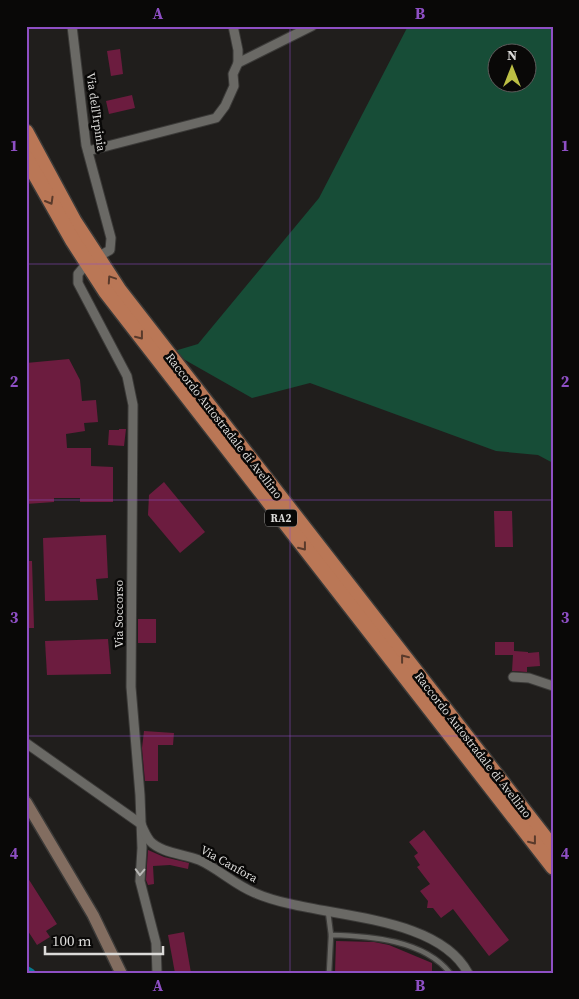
<svg xmlns="http://www.w3.org/2000/svg" width="579" height="999" font-family="'Source Serif 4',serif">
  <rect width="100%" height="100%" fill="#201e1c"/>
  <path fill="#174d37" fill-rule="evenodd" d="M408,26H553V463L538,455L496,451L310,383L252,398L171,352L198,344L319,198ZM496,52H526V82H496Z"/>
  <g fill="none" stroke-linecap="round" stroke-linejoin="round">
    <polyline stroke="#057a8f" stroke-width="9" points="26,970 31,973"/>
  </g>
  <g fill="#6c1c3f">
    <polygon points="120,49 123,74 111,76 107,51"/>
    <polygon points="132,95 135,108 109,114 106,101"/>
    <polygon points="69,359 80,380 82,401 96,400 98,422 84,423 85,431 66,434 67,448 91,448 91,466 113,467 113,502 80,502 80,498 54,498 54,502 26,504 26,363"/>
    <polygon points="119,429 126,429 124,446 108,445 109,430 119,430"/>
    <polygon points="164,482 205,532 180,553 148,515 149,495"/>
    <polygon points="494,511 512,511 513,547 495,547"/>
    <polygon points="106,535 108,578 96,579 98,600 45,601 43,538"/>
    <polygon points="26,561 32,561 34,628 26,628"/>
    <rect x="138" y="619" width="18" height="24"/>
    <polygon points="108,639 111,674 47,675 45,641"/>
    <polygon points="495,642 514,642 514,651 528,652 528,653 539,652 540,666 527,667 527,672 512,671 513,655 495,655"/>
    <polygon points="144,731 174,733 173,745 158,745 158,781 145,781 142,748"/>
    <polygon points="424,830 509,940 489,956 453,909 441,918 433,908 427,908 428,901 420,891 430,884 417,867 420,865 414,856 418,853 409,842"/>
    <polygon points="148,850 164,857 189,863 188,869 170,865 153,866 154,884 148,885 146,880"/>
    <polygon points="26,875 57,924 46,931 50,937 37,945 26,928"/>
    <polygon points="184,932 191,973 175,973 168,935"/>
    <polygon points="336,941 374,942 389,945 432,963 432,973 335,973"/>
  </g>
  <g fill="none" stroke-linecap="round" stroke-linejoin="round">
    <defs>
      <g id="lane">
        <polyline points="328,912 331,935"/>
        <path d="M329,973L331,935C370,936 424,940 450,973"/>
      </g>
      <g id="street">
        <polyline points="72,26 86,145 111,238 110,250 103,254"/>
        <polyline points="238,63 312,26"/>
        <polyline points="88,151 216,118 225,106 234,86 233,74 238,63 238,50 233,26"/>
        <polyline points="83,268 78,274 78,283 127,376 133,405 131,687 140,795 142,848 140,881 156,943 157,973"/>
        <polyline points="513,677 529,678 553,686"/>
        <path d="M26,743L141,824C143,829 146,836 150,841C161,853 184,854 199,860C219,869 235,885 255,893C314,919 435,911 468,973"/>
      </g>
      <polyline id="secondary" points="26,802 93,915 121,973"/>
      <g id="highway">
        <polyline points="26,132 74,221 119,290 553,848"/>
        <polyline points="26,158 73,241 106,292 553,867"/>
      </g>
    </defs>
    <use href="#lane" stroke="#3b3a38" stroke-width="7"/>
    <use href="#street" stroke="#3b3a38" stroke-width="11"/>
    <use href="#secondary" stroke="#3b3a38" stroke-width="14"/>
    <use href="#highway" stroke="#3b3a38" stroke-width="18"/>
    <use href="#lane" stroke="#6a6965" stroke-width="4.5"/>
    <use href="#street" stroke="#6a6965" stroke-width="9"/>
    <use href="#secondary" stroke="#826d60" stroke-width="11"/>
    <use href="#highway" stroke="#ba7756" stroke-width="15"/>
  </g>
  <defs><path id="oneway-chevron" d="M-2-3.5L2.5 0L-2 3.5" fill="none" stroke-width="1.6" stroke-linecap="round" stroke-linejoin="round" transform="scale(1.25)"/></defs>
  <g stroke="#593a2b">
    <use href="#oneway-chevron" transform="translate(50 201) rotate(60)"/>
    <use href="#oneway-chevron" transform="translate(111 279) rotate(-124)"/>
    <use href="#oneway-chevron" transform="translate(140 336) rotate(52)"/>
    <use href="#oneway-chevron" transform="translate(303 547) rotate(52)"/>
    <use href="#oneway-chevron" transform="translate(404 658) rotate(-128)"/>
    <use href="#oneway-chevron" transform="translate(533 841) rotate(52)"/>
  </g>
  <use stroke="#b9b8b6" href="#oneway-chevron" transform="translate(140 872) rotate(92)"/>
  <path fill="none" stroke="#8e4fc4" stroke-width="1" stroke-opacity="0.55" d="M290,26V973M26,264H553M26,500H553M26,736H553"/>
  <g text-anchor="middle" dominant-baseline="central" stroke-width="5" stroke-linejoin="round" paint-order="stroke">
    <rect fill="#090807" stroke="#9c9b99" stroke-width="1" x="265" y="509.5" width="32" height="17" rx="4"/>
    <g font-size="11" font-weight="bold" fill="#dbdad8">
      <text x="281" y="518">RA2</text>
    </g>
    <g font-size="12" fill="#dbdad8" stroke="#090807">
      <text transform="translate(96 112) rotate(82)">Via dell'Irpinia</text>
      <text transform="translate(224 426) rotate(52)">Raccordo Autostradale di Avellino</text>
      <text transform="translate(119 614) rotate(-90)">Via Soccorso</text>
      <text transform="translate(473 745) rotate(52)">Raccordo Autostradale di Avellino</text>
      <text transform="translate(229 864) rotate(29)">Via Canfora</text>
    </g>
  </g>
  <rect width="579" height="999" fill="none" stroke="#090807" stroke-width="55"/>
  <g transform="translate(512 68)"><circle r="24" fill="#090807" stroke="#5d5c5b"/>
  <path d="M0-4L9 19L0 12L-9 19Z" fill="#bcbf44"/>
  <text y="-8" font-size="14" font-weight="bold" text-anchor="middle" fill="#dbdad8">N</text>
  </g>
  <path d="M45 946v8h118v-8" fill="none" stroke="#dbdad8" stroke-width="2.5"/>
  <text x="52" y="946" font-size="15" fill="#dbdad8" stroke="#090807" stroke-width="4" paint-order="stroke">100 m</text>
  <rect x="28" y="28" width="524" height="944" fill="none" stroke="#8e4fc4" stroke-width="2"/>
  <g font-size="16" text-anchor="middle" font-weight="bold" fill="#8e4fc4">
    <text x="158" y="19">A</text>
    <text x="420" y="19">B</text>
    <text x="14" y="151">1</text>
    <text x="565" y="151">1</text>
    <text x="14" y="387">2</text>
    <text x="565" y="387">2</text>
    <text x="14" y="623">3</text>
    <text x="565" y="623">3</text>
    <text x="14" y="859">4</text>
    <text x="565" y="859">4</text>
    <text x="158" y="991">A</text>
    <text x="420" y="991">B</text>
  </g>
</svg>
